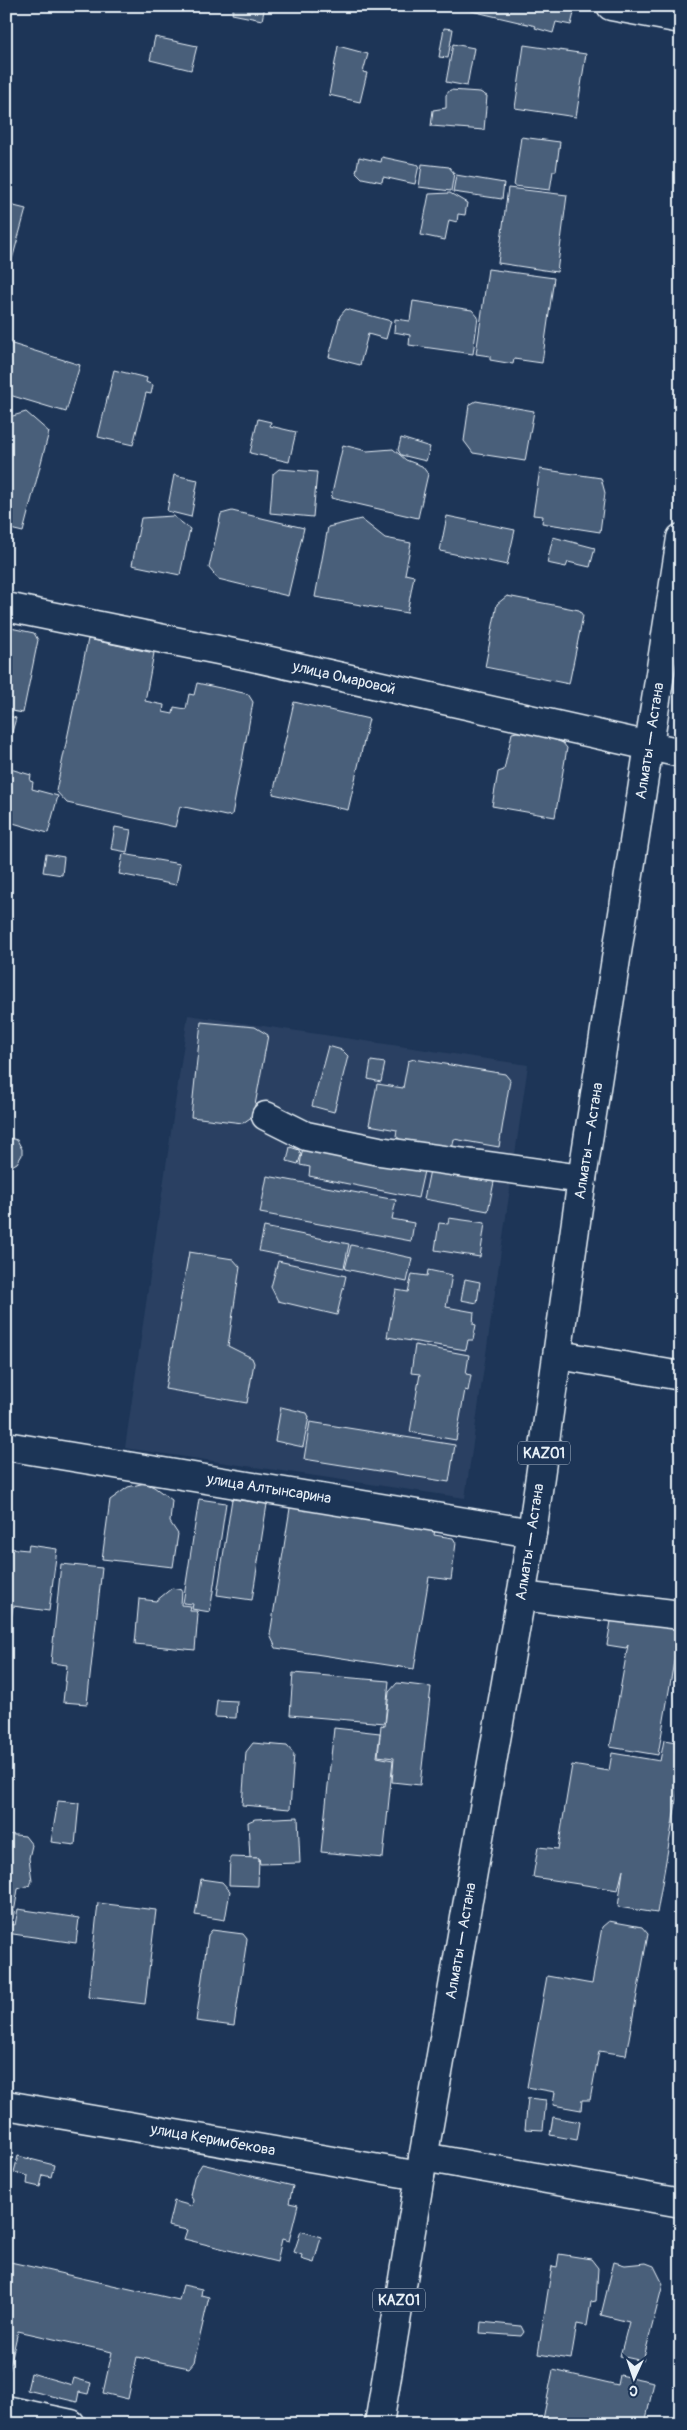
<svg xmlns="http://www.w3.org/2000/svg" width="687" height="2430" font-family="Pangolin,sans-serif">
  <rect width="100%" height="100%" fill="#1d3557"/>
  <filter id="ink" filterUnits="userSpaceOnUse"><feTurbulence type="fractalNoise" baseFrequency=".02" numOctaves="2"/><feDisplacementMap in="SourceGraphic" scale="10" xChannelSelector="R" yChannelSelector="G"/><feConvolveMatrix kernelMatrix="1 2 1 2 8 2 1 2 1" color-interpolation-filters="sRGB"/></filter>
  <g filter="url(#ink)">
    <polygon fill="#2a4162" points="188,1015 528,1065 465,1498 125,1448"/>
    <g fill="#495e7a" stroke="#e8f1f8">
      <polygon points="234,6 265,6 262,20 232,14"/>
      <polygon points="301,6 326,6 313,12"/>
      <polygon points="463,6 560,6 575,9 571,25 556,22 553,33 535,28 536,26 463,9"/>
      <polygon points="444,28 453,29 448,58 439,57"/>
      <polygon points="155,37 197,46 191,70 150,60"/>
      <polygon points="453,44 474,48 467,86 446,82"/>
      <polygon points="524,45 586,54 576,117 515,108"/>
      <polygon points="338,46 368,54 363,72 367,73 360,102 329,95"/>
      <polygon points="450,90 480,92 487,96 484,130 431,126 433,110 446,108 446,95"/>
      <polygon points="521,137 560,142 556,171 553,171 550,190 514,186"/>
      <polygon points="359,157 381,162 382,157 419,165 415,184 383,177 382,182 362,178 356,172"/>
      <polygon points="422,164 449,167 454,173 451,191 419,187"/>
      <polygon points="456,175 504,183 502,199 453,192"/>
      <polygon points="508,188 567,195 557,272 498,263"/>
      <polygon points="450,193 467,203 465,215 458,214 457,222 449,220 445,240 421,235 429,194"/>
      <polygon points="6,204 26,209 10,267 6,270"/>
      <polygon points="488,269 554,278 542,363 514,359 513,364 490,360 490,356 476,354"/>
      <polygon points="413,301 472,310 478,317 473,354 409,345 410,335 394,332 395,319 410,321"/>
      <polygon points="346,309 391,321 386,339 368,334 360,365 329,357 340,316"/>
      <polygon points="9,343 80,365 66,412 6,394 6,351"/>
      <polygon points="114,370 147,378 146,382 153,385 151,394 146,393 133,445 98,437"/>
      <polygon points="476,401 534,411 525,461 473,453 464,441 469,405"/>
      <polygon points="26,412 49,432 23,532 6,528 6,418"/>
      <polygon points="258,419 271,422 270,426 296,432 289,462 250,453"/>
      <polygon points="401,438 430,447 426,461 401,455 398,450"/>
      <polygon points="343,445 367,451 393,449 406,460 422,466 428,474 418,518 331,498"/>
      <polygon points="279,469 317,472 313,517 270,513 273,474"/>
      <polygon points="540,469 601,478 605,493 600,532 542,523 543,516 533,515"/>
      <polygon points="174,475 198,480 191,517 167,511"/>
      <polygon points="232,511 304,528 288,596 218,579 209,568 221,514"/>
      <polygon points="173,516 190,529 180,575 132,565 141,518"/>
      <polygon points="447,516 515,530 507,565 440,551"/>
      <polygon points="361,519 385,538 411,543 405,574 414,576 407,613 315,597 328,527"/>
      <polygon points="553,537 595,548 590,567 568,562 566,567 547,563"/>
      <polygon points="507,596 579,610 583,616 569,684 485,667 497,604"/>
      <polygon points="6,627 34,633 38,640 23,713 6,710"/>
      <polygon points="88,639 154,653 145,701 164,705 163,712 173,714 174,707 186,709 189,694 194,695 197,683 248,694 253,702 232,815 226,816 180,806 175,827 67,803 56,791"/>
      <polygon points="294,702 369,719 348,810 273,794"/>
      <polygon points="6,715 16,718 6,753"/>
      <polygon points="517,732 543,735 563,743 567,748 555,817 492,806 498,772 504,770 512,733"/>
      <polygon points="7,768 31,775 30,781 33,782 32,789 58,796 48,833 6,821"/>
      <polygon points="115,827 131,830 127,852 111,849"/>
      <polygon points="46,854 64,857 62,875 43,872"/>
      <polygon points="123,854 180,864 176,885 119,874"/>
      <polygon points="201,1022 255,1027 268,1035 253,1116 243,1123 191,1117"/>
      <polygon points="328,1046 342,1050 348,1056 334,1112 312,1106"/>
      <polygon points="414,1059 505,1074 510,1080 499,1147 454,1139 452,1150 402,1141 396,1136 397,1130 369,1125 377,1084 403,1088 408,1061"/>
      <polygon points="371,1061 385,1063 381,1082 368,1079"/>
      <polygon points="6,1137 17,1140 22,1149 22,1155 17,1163 8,1168 6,1167"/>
      <polygon points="303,1146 424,1171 418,1198 309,1176 310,1167 300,1165"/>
      <polygon points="290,1147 299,1150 301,1155 298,1164 287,1161"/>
      <polygon points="430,1170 494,1182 488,1211 424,1199"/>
      <polygon points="267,1176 396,1200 392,1219 414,1223 411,1241 260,1213"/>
      <polygon points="449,1218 485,1223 480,1257 435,1250 439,1223 448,1224"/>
      <polygon points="264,1227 349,1244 344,1268 259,1251"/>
      <polygon points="351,1245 412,1258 407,1282 345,1269"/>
      <polygon points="189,1252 233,1259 240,1267 228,1346 252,1358 254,1363 247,1403 165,1389"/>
      <polygon points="278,1261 346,1276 337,1315 278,1301 271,1287"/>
      <polygon points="428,1270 452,1275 446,1307 474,1312 473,1324 476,1325 473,1340 468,1340 466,1350 387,1337 396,1290 408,1292 412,1274 427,1276"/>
      <polygon points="465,1279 480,1282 477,1303 461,1300"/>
      <polygon points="415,1345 469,1355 466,1374 471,1375 468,1391 465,1390 456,1440 410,1432 420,1374 411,1373"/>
      <polygon points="281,1407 307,1413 309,1417 303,1447 275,1441"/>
      <polygon points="310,1422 455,1445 449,1482 304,1459"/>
      <polygon points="145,1483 154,1487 172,1500 170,1522 178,1534 173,1567 102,1559 110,1500 128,1487"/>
      <polygon points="199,1499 226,1503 210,1612 192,1609 193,1604 183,1603"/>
      <polygon points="232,1499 267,1504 252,1600 217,1595"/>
      <polygon points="291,1502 436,1524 434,1535 453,1538 456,1543 451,1580 429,1577 414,1669 276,1648 270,1635"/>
      <polygon points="29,1545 57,1549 49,1611 13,1606 11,1620 6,1619 6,1548 28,1550"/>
      <polygon points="61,1564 102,1568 87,1704 63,1702 67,1665 51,1663"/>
      <polygon points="172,1588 182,1590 181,1605 191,1606 190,1611 197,1611 198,1614 195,1650 135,1644 139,1599 156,1601"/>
      <polygon points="612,1615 675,1626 679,1632 658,1755 610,1747 628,1645 626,1648 607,1645"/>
      <polygon points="293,1673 389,1681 385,1723 290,1715"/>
      <polygon points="397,1683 431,1687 420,1785 392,1782 394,1758 378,1756 381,1725 385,1726 389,1692"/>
      <polygon points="217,1700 237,1701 236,1718 215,1717"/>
      <polygon points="334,1728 380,1733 377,1757 393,1760 383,1858 321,1852"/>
      <polygon points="664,1740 676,1742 675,1753 681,1754 681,1773 657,1913 618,1907 623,1870 618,1890 533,1877 538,1847 558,1849 572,1765 609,1771 612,1753 660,1761"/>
      <polygon points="253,1743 287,1746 294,1754 290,1809 242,1805 246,1752"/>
      <polygon points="58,1801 79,1803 75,1845 51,1842"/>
      <polygon points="298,1817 300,1863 260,1864 259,1858 250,1858 248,1822 255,1819"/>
      <polygon points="6,1834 25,1836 32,1845 29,1858 32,1881 30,1885 18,1889 13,1919 6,1918"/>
      <polygon points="230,1857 259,1858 258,1886 229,1885"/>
      <polygon points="201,1879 222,1882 230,1891 225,1920 195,1915"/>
      <polygon points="98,1903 156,1910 145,2004 88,1997"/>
      <polygon points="18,1909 79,1918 76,1943 6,1933 6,1924 15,1925"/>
      <polygon points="609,1921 642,1927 648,1934 626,2055 599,2051 590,2100 582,2100 581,2110 553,2105 555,2092 527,2087 547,1976 592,1984 602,1927"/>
      <polygon points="212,1930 243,1934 247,1939 234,2026 196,2021 208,1935"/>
      <polygon points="528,2098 546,2100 543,2130 525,2129"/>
      <polygon points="553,2117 580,2122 577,2140 550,2135"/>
      <polygon points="18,2156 54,2165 51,2177 43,2175 40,2187 27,2184 28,2176 14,2172"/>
      <polygon points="202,2164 293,2186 289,2203 298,2205 289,2241 282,2239 277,2262 184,2239 187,2230 168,2226 174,2201 192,2206 193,2200 190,2195 194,2177"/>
      <polygon points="301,2231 321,2237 314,2263 301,2259 302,2255 294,2252"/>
      <polygon points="559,2254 591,2259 598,2268 596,2301 591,2302 587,2326 577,2324 571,2359 538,2354 552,2266 557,2267"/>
      <polygon points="6,2261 179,2300 183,2285 202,2289 201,2295 209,2297 194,2362 189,2368 137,2357 128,2399 103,2393 112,2352 18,2331 9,2370 6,2369"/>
      <polygon points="614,2262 625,2265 646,2263 654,2266 663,2284 643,2361 620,2356 629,2322 601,2315"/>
      <polygon points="481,2322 521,2326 524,2332 521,2336 480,2333"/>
      <polygon points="553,2370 618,2385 620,2375 654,2382 645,2424 542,2424"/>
      <polygon points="31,2373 72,2385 74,2378 91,2383 88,2394 79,2392 77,2402 27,2390"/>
    </g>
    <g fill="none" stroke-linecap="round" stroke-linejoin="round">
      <defs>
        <g id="minor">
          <polyline points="611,6 681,19"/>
          <polyline points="6,607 248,656 681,753"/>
          <polyline points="266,1116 306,1136 379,1151 582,1179"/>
          <polyline points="559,1355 681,1376"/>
          <polyline points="6,1446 532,1533"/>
          <polyline points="521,1596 681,1615"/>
          <polyline points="6,2105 420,2176"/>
          <polyline points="423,2157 681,2203"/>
          <polyline points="6,2410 71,2424"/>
        </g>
        <polyline id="highway" points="379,2424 420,2176 532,1533 582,1179 681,538"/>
      </defs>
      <use href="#minor" stroke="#e8f1f8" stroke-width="31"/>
      <use href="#highway" stroke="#e8f1f8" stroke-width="31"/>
      <use href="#minor" stroke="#1d3557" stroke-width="28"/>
      <use href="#highway" stroke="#1d3557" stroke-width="28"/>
    </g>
  </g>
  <g text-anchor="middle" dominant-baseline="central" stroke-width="4" stroke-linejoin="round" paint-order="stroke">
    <g fill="#1d3557" stroke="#abb9c8" stroke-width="1">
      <rect x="518" y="1441.5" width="52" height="23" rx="4"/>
      <rect x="373" y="2288.5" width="52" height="23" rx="4"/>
    </g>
    <g font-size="14" font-weight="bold" fill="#e8f1f8">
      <text x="544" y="1453">KАZ01</text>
      <text x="399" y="2300">KАZ01</text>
    </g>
    <g font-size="15" fill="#e8f1f8" stroke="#1d3557">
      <text transform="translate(344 678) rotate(13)">улица Омаровой</text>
      <text transform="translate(650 741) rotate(-81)">Алматы — Астана</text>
      <text transform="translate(589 1141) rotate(-81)">Алматы — Астана</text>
      <text transform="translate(269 1489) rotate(9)">улица Алтынсарина</text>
      <text transform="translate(530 1542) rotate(-81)">Алматы — Астана</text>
      <text transform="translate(461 1941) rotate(-80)">Алматы — Астана</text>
      <text transform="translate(213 2140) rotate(10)">улица Керимбекова</text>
    </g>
  </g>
  <rect width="687" height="2430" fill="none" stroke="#1d3557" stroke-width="25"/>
  <rect x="12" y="12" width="662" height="2405" fill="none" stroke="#e8f1f8" stroke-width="2" filter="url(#ink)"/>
  <g transform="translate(634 2378) rotate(183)" stroke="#1d3557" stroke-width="4" paint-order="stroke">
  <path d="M0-4L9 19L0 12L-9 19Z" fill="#e8f1f8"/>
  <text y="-8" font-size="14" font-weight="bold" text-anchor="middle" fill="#e8f1f8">С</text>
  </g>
</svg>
